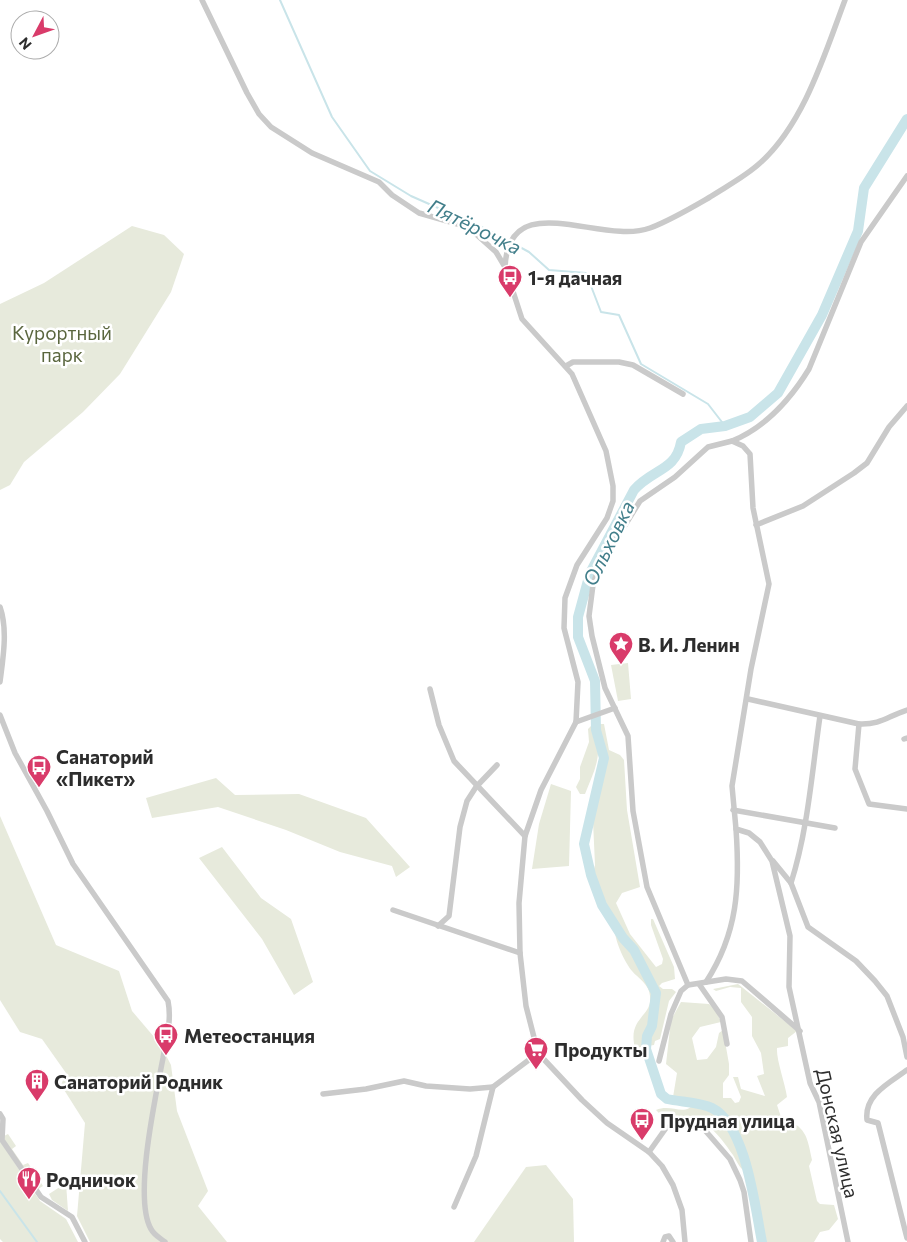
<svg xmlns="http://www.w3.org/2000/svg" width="907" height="1242" font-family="Commissioner,sans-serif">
  <rect width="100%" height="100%" fill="#fff"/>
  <g fill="#e7eadc">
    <polygon points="132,226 164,235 184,254 171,292 120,374 83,412 24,462 10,485 0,490 0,304 44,283"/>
    <polygon points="628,663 631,699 618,701 611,665"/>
    <path d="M599,724H604L609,750L620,755L624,760L627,810L640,887L622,893L616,903L630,934L656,967L662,964L663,959L651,925V919H653L674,967L675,979L662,983L659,986L663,989H672L676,992L669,1001L660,1039L655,1041L654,1045L635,1048C627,1017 653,1017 650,996C649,984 639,979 632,971C623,959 612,936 615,921L604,903L593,873L595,865L593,821L607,762Z"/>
    <path d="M591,726C606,751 594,771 585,794H580L576,787L580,779V767L589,742L588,729Z"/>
    <polygon points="216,778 235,795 299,794 366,818 410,867 396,877 392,866 340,852 286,830 218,807 152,818 146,798"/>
    <polygon points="551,784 571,791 569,866 532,869 539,824"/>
    <polygon points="0,816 56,945 119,971 132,1011 160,1044 171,1065 177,1111 208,1191 198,1206 227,1242 90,1242 77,1216 85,1123 61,1085 66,1073 42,1039 20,1032 0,1000"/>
    <polygon points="222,847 261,898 291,919 313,982 294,995 262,939 199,858"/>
    <path d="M738,984L797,1031L788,1038V1046L777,1048C776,1059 785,1083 787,1097L777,1105L781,1117C806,1127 807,1135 812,1160L809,1166L817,1201L820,1204L834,1205L838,1219L829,1230L820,1232L814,1242H758L763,1234L751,1175C741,1171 738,1164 733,1155C715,1129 701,1111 666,1120L656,1110C672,1103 685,1118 695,1102L673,1097L677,1073L666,1064L671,1020L681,1002L709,1004L716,1010L721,1022L700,1027L692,1038L697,1060L707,1059L716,1047L719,1033L723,1030L729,1064V1075L723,1083V1098H731L735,1103L739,1102L741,1097L733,1077H738L741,1089L765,1096L757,1076L764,1074L761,1053L752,1036V1017L741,1002V988L730,987L716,991L713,989Z"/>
    <polygon points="8,1134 16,1146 12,1149 23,1165 28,1163 43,1186 38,1189 4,1139 4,1136"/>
    <polygon points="0,1141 40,1201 66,1219 78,1242 3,1242 0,1239"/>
    <polygon points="546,1165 573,1199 574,1242 474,1242 526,1167"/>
    <polygon points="66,1183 68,1211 52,1200 49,1194"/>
  </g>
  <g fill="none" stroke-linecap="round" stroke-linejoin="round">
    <g stroke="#c9e4e9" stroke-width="2">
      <polyline points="280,0 332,117 370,171 411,196 488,230 529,252 549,270 586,273 601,312 619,315 641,364 708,404 725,426"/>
      <polyline points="0,1191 37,1242"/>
    </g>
    <path stroke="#c9e4e9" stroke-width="10" d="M762,1242C755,1207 746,1125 712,1108C700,1102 680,1102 667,1099L661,1094L646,1049L647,1036L652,1026L656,993L634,950L623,938L602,905L591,875L584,844L604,758L596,730L595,681L578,637V617L590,573L634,490C652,469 676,471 681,442L701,429L725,426L750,417L778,393L822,315L858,231L864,188L907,119"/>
    <g stroke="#cacaca" stroke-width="5.5">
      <polyline points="202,0 247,93 259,114 271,127 312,153 379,182 392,195 419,213 468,227 496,252 505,267 522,319 572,374 606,451 613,486 613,501 607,518 577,565 565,598 564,628 578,682 576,722 541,790 525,836 519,903 520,953 526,1006 538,1053 582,1100 607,1123 649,1152 662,1166 673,1185 682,1210 685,1242"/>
      <path d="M505,267C509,185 601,246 650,228C671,220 691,208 710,197C727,186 746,176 760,163C804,124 825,53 845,0"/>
      <polyline points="566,366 573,362 619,362 633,365 683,394"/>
      <path d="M732,441C766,427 790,400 809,369L861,242L907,176"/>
      <polyline points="756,525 803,506 854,473 867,463 889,427 907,406"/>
      <path d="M0,607C8,630 3,658 0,682"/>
      <polyline points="430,689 439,725 454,761 525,836"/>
      <path d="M748,699L859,724C881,725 888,716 907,710"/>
      <path d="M0,715L15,753L47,811L73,864L168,1001C172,1021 166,1039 163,1058C156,1095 133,1198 151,1229C154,1235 160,1238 165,1242"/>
      <polyline points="576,722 615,708"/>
      <polyline points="859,724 855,769 869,804 907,809"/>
      <polyline points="904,739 907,738"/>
      <polyline points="733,810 835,828"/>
      <polyline points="773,861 791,883 808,927 856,961 875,981 887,996 903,1037 907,1057"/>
      <path d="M791,883C808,830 812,771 820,716"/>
      <polyline points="393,910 520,953"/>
      <polyline points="438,926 449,916 460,827 467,801 476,787 497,765"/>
      <path d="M706,982C738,933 740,886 736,829"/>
      <polyline points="699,984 722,1017 727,1044"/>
      <polyline points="688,985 647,887 633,811 628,736 605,688 592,636 589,616 593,585 598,569 640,501 675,477 708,447 732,441 743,446 750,454 753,508 769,584 751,669 732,786 736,829 749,833 760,842 772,861 790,936 789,987 810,1083 819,1102 848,1242"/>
      <polyline points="659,1061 671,1014 681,991 688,985 726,979 742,981 800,1031"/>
      <path d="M907,1070C889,1083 864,1095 867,1120L878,1123L907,1238"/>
      <polyline points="323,1094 366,1089 404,1081 426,1086 470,1089 493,1087"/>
      <polyline points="0,1114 3,1119 2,1140 41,1197 72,1217 85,1242"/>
      <polyline points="649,1152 666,1128 677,1124 703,1128 730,1159 740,1180 744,1192 751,1242"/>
      <polyline points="454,1207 476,1156 493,1087 538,1053"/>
      <polyline points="663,1242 665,1237 669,1236 673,1242"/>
    </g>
  </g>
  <defs>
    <symbol id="bus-pin" viewBox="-11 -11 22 30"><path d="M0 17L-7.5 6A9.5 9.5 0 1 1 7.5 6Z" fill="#d93b6a" stroke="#fff"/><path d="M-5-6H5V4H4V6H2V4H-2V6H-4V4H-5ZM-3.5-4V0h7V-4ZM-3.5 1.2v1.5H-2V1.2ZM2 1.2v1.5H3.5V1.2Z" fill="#fff"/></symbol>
    <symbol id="sight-pin" viewBox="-11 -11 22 30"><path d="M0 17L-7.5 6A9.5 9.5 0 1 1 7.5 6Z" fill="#d93b6a" stroke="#fff"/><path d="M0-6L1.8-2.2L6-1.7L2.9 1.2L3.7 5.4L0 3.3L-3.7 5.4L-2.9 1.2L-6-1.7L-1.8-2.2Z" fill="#fff"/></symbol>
    <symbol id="supermarket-pin" viewBox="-11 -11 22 30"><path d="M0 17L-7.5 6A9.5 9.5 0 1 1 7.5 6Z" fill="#d93b6a" stroke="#fff"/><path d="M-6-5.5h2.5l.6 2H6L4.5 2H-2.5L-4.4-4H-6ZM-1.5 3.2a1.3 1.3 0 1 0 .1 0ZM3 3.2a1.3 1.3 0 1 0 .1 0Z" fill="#fff"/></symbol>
    <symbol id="building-pin" viewBox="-11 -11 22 30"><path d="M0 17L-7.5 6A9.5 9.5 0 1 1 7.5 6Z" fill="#d93b6a" stroke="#fff"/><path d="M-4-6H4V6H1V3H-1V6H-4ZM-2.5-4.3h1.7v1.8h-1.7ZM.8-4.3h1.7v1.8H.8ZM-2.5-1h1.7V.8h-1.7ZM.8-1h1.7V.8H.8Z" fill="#fff"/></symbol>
    <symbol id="restaurant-pin" viewBox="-11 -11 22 30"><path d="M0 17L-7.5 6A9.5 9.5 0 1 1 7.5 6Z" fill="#d93b6a" stroke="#fff"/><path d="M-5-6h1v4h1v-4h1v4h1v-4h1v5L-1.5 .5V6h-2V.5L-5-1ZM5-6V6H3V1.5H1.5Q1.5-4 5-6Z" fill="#fff"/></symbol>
  </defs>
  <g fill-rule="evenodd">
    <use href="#bus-pin" x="496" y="263" width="28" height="38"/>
    <use href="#sight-pin" x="607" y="630" width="28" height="38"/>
    <use href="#bus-pin" x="25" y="753" width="28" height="38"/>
    <use href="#bus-pin" x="152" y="1021" width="28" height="38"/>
    <use href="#supermarket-pin" x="522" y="1035" width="28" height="38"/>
    <use href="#building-pin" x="23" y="1067" width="28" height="38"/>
    <use href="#bus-pin" x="628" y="1106" width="28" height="38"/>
    <use href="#restaurant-pin" x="15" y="1165" width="28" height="38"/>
  </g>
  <g text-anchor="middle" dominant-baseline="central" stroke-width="5" stroke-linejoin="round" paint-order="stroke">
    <g font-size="19" font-weight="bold" fill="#2d2d2d" stroke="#fff" text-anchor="start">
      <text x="528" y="277">1-я дачная</text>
      <text x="638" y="644">В. И. Ленин</text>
      <text x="56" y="756">Санаторий<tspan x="56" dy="22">«Пикет»</tspan></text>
      <text x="184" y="1035">Метеостанция</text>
      <text x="554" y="1049">Продукты</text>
      <text x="54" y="1081">Санаторий Родник</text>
      <text x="660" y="1120">Прудная улица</text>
      <text x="46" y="1179">Родничок</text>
    </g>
    <g font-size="19" fill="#5a663e" stroke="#fff">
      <text x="62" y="332">Курортный<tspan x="62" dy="22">парк</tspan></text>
    </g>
    <g font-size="19" fill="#2d2d2d" stroke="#fff">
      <text transform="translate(838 1133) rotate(77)">Донская улица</text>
    </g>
    <g font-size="20" font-style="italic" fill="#417e8a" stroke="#fff">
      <text transform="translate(475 226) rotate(26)">Пятёрочка</text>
      <text transform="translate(608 543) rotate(-64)">Ольховка</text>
    </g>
  </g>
  <g transform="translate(35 35) rotate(229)"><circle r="24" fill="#ffffff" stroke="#ababab"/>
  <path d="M0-4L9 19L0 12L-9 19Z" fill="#d93b6a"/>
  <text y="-8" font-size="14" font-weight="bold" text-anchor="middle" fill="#2d2d2d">N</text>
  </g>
</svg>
